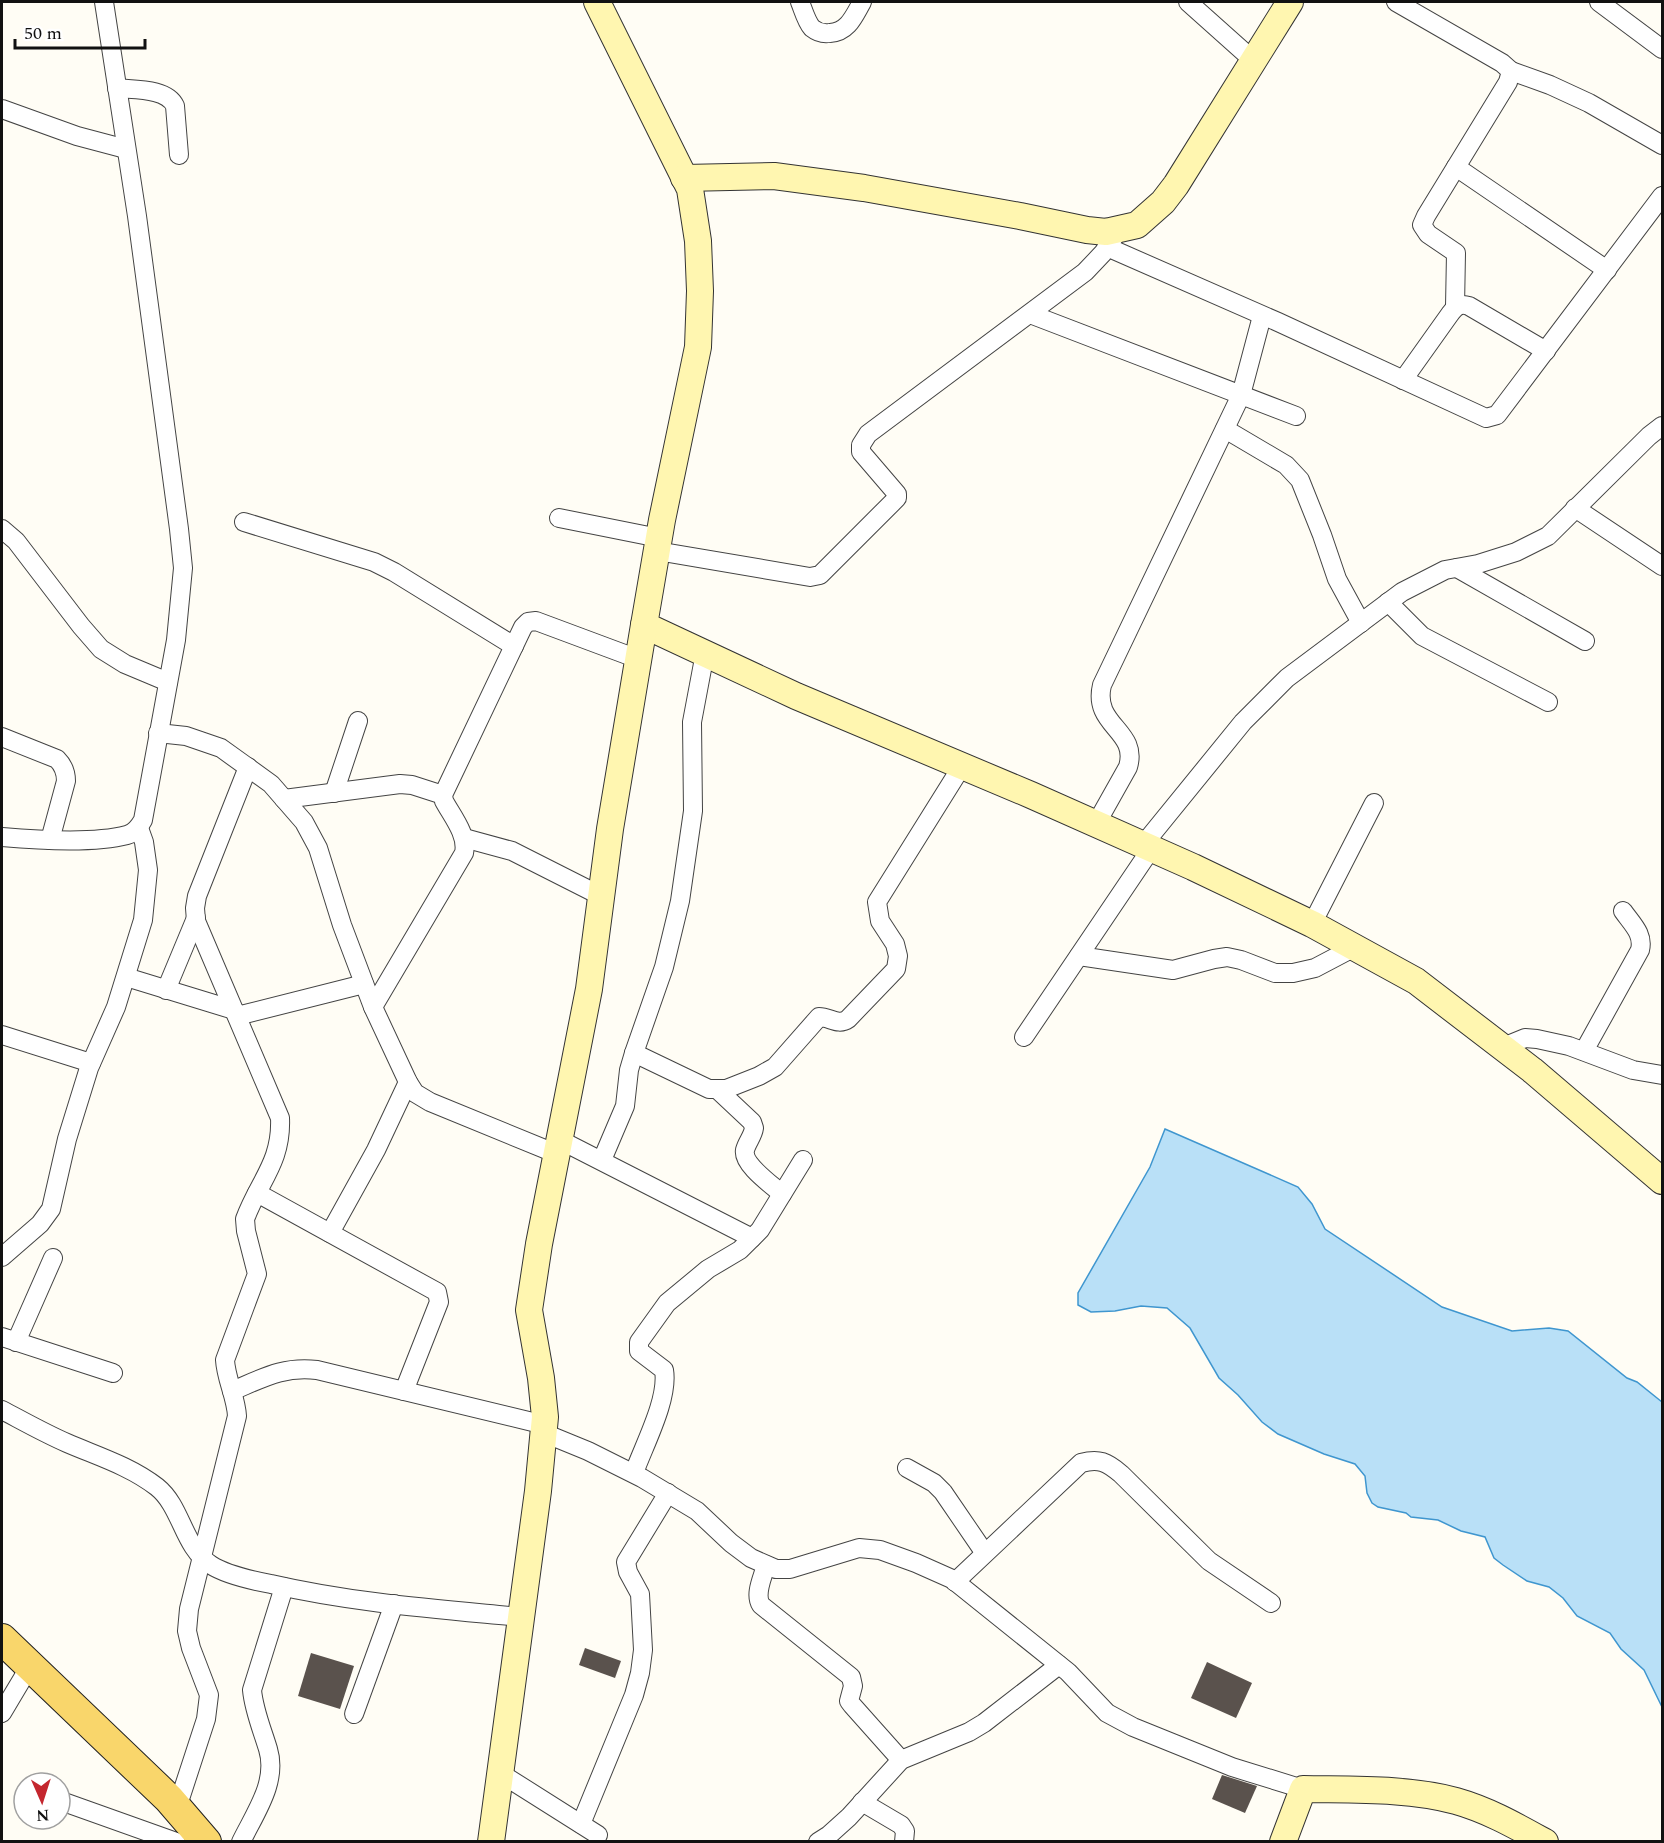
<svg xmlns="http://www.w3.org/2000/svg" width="1664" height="1843" font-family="Spectral,serif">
  <rect width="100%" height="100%" fill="#fffdf5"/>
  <polygon fill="#b9e0f7" stroke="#3f96cf" stroke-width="1.5" points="1165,1129 1298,1187 1312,1204 1325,1229 1442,1307 1512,1331 1549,1328 1568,1331 1627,1378 1637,1382 1662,1402 1662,1707 1644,1670 1621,1649 1610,1633 1577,1616 1563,1598 1549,1587 1527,1581 1503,1565 1494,1558 1485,1537 1461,1531 1438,1520 1411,1517 1406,1513 1378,1507 1372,1503 1367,1493 1365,1476 1355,1464 1324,1454 1278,1434 1262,1422 1238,1395 1219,1378 1190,1328 1167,1308 1141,1306 1115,1311 1091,1312 1078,1305 1078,1293 1150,1167"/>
  <g fill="#5a524d">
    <polygon points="585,1648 621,1661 615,1678 579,1665"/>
    <polygon points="311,1653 354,1666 340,1709 298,1696"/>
    <polygon points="1207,1662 1252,1683 1236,1718 1191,1698"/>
    <polygon points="1222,1775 1257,1786 1245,1813 1212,1799"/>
  </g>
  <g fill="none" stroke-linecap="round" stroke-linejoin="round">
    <defs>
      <g id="street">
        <path d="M800,2C803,9 806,21 812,28C817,32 824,34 830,33C848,32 854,16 862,2"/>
        <polyline points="1188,2 1254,61"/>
        <polyline points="1396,2 1502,63 1511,71 1508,82 1426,216 1422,225 1428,234 1456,253 1455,307"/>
        <polyline points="1599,2 1662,49"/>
        <polyline points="1511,71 1550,85 1589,103 1662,145"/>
        <path d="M117,88C134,90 167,88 175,106L179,155"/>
        <polyline points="2,109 77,136 126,149"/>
        <polyline points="1456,167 1607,270"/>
        <polyline points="1107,247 1278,322 1486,418 1497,415 1662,196"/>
        <polyline points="1030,314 1296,416"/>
        <path d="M1403,380L1450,314C1456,306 1460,303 1469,306L1546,351"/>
        <polyline points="1225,429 1286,465 1300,480 1322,535 1337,579 1361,623"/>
        <polyline points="1575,508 1662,566"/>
        <polyline points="559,518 659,538"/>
        <polyline points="244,522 374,562 394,572 514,646"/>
        <polyline points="2,529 16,541 81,626 101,649 125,664 168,682"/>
        <polyline points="657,551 810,577 820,575 897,498 897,494 861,452 861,445 868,434 1085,272 1103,253 1114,237"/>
        <polyline points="1457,568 1585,641"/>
        <polyline points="1388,602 1422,636 1548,702"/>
        <polyline points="158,733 186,736 221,748 271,784 304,822 318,848 342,925 373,1007 408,1082 415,1093 430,1102 557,1154"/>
        <path d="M2,737L57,759C63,765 66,771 66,781L50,840"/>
        <polyline points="334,793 358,721"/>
        <polyline points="284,799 400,784 412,785 443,795"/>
        <path d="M1096,824L1128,767C1139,730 1092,726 1102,685L1241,395L1262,316"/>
        <path d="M2,837C36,840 93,844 127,835C135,833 139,827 143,820L176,640L183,568L179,529L137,216L104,2"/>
        <polyline points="464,838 512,851 601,896"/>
        <polyline points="1143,845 1243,722 1287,678 1402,592 1445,570 1478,564 1516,552 1548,536 1649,436 1662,426"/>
        <polyline points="1312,924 1374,803"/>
        <polyline points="1079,956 1173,970 1214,959 1227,957 1241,960 1275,973 1293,973 1315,968 1353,948"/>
        <polyline points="126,977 234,1010"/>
        <polyline points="166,990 196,918"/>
        <path d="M373,1007L464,853C468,835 452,816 444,801L443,795L523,627L528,622L536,621L638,659"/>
        <polyline points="237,1016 364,984"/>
        <polyline points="2,1035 91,1063"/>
        <polyline points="1024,1037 1151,849"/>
        <polyline points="1503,1047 1525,1038 1537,1039 1569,1046 1633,1070 1662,1075"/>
        <path d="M1584,1051L1640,950C1644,934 1632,924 1623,911"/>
        <path d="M634,1053L709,1089H726L759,1076L775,1067L819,1017C830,1017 838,1026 848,1019L896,969L898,956L895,944L880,921L877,902L962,766"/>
        <path d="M719,1091L752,1122L754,1128C753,1136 747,1142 745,1150C742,1164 772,1185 782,1194"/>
        <polyline points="560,1140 752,1238"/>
        <polyline points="602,1160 625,1106 629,1070 634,1053 664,967 680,901 693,811 692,722 705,653"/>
        <polyline points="257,1193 437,1292 439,1302 404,1391"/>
        <polyline points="330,1233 376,1150 408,1082"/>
        <polyline points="2,1257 40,1224 51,1209 67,1139 89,1068 116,1007 143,920 148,870 144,842 139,828"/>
        <polyline points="2,1337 113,1373"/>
        <polyline points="16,1342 53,1258"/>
        <path d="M232,1391C263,1378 283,1366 317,1370L545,1425"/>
        <path d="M2,1410C23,1421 44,1433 67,1443C97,1456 130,1466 157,1487C182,1507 183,1547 211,1565C225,1574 255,1581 271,1584C353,1603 437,1609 520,1617"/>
        <polyline points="544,1433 588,1451 642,1478 697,1511 731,1543 751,1558 776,1569 790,1569 859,1548 880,1550 916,1563 952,1579 1068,1672 1107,1713 1133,1727 1232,1767 1303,1789"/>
        <polyline points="907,1468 934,1483 943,1492 984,1552"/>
        <path d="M634,1473C644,1445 669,1399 664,1370L639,1351V1342L667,1303L708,1269L740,1250L760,1230L803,1160"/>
        <path d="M766,1565C763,1577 754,1594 761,1605L851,1677L853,1686L849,1701L852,1705L901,1760"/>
        <path d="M955,1582L1081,1463C1099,1458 1107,1462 1121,1474L1209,1561L1271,1603"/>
        <polyline points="2,1713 30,1666"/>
        <polyline points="354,1714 394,1604"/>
        <polyline points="500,1773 598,1835"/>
        <polyline points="61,1801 176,1842"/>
        <polyline points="862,1802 901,1825 905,1831 904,1842"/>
        <path d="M177,1808L206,1719L209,1695L191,1648L187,1631L189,1609L237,1416C236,1397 226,1379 225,1360L257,1274L246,1231L245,1219C259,1181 282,1162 280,1118L196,921L195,908L197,896L248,767"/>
        <polyline points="581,1824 634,1695 640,1673 643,1650 640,1594 628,1572 626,1562 668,1493"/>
        <path d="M241,1842C255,1813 278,1782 268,1749C262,1729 254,1711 252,1690L284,1587"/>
        <polyline points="818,1842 829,1835 849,1817 901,1760 969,1732 984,1723 1059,1665"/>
      </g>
      <g id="secondary">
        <polyline points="597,2 690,189 698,241 700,291 698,347 662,520 644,625 796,696 1031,795 1193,867 1312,924 1416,981 1532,1070 1662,1181"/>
        <polyline points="684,178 774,176 864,188 1020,216 1087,230 1106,232 1137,225 1163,202 1176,185 1290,2"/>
        <polyline points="491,1842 538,1491 545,1417 541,1378 529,1310 539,1244 589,989 610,829 644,625"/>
        <path d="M1283,1842L1303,1789C1352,1790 1409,1788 1456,1801C1488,1810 1516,1826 1545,1842"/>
      </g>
      <polyline id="primary" points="2,1639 169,1799 206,1842"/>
    </defs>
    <use href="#street" stroke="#444" stroke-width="20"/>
    <use href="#secondary" stroke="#333" stroke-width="28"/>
    <use href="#primary" stroke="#222" stroke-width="32"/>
    <use href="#street" stroke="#fff" stroke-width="18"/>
    <use href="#secondary" stroke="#fff6b0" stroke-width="26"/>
    <use href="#primary" stroke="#f9d66b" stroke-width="30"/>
  </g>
  <rect width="1664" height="1843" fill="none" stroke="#111111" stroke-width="6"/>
  <g transform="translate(42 1801) rotate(177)"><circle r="28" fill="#ffffff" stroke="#a0a0a0" stroke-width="1.5"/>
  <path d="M0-4.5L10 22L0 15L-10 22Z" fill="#c4262e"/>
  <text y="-9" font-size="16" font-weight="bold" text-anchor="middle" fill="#111111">N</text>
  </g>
  <path d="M15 39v9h130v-9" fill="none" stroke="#111111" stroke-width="3"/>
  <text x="24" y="39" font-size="18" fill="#111111" stroke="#ffffff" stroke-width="4.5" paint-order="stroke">50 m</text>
</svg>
